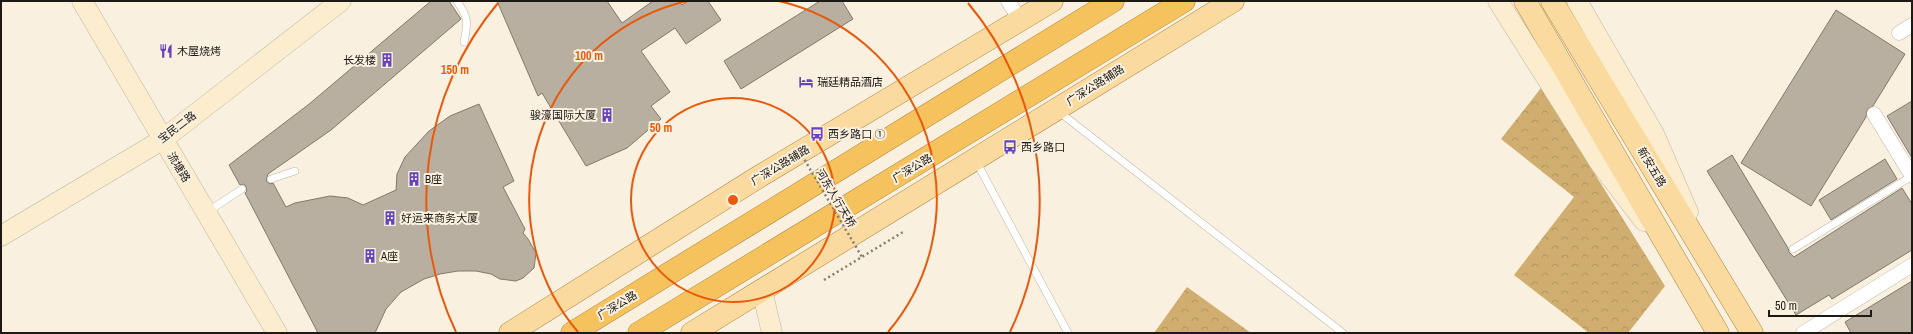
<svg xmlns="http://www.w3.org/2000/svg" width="1913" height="334" font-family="'Archivo Narrow','Noto Sans SC',sans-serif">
  <defs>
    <pattern id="forest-crowns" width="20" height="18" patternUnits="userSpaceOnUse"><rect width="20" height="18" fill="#d0ae6f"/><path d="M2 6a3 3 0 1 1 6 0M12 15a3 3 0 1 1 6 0" fill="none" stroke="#b2955f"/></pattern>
  </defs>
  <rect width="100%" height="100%" fill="#f9f0df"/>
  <g fill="url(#forest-crowns)">
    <polygon points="1541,88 1665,286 1628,333 1589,333 1514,275 1574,197 1501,139"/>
    <polygon points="1187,287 1251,333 1154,333"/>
  </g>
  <g fill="#b8afa0" stroke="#82796b">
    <polygon points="431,1 449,1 461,19 331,130 268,174 266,181 270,184 273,183 286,207 295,203 330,196 348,198 363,205 396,190 397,174 405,157 429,131 450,116 479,104 514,181 503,187 525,229 523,233 528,239 536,253 534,268 523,278 516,281 500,279 491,274 476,271 458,271 440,274 424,279 401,292 386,309 375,333 318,333 245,193 247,191 246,187 244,184 240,185 229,165 308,105"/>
    <polygon points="497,1 607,1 622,23 653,1 679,1 682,5 688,1 708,1 721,20 686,44 675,28 641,51 670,92 651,106 661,119 627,148 586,166 542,93 538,96"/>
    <polygon points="820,1 842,1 853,19 741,89 724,61"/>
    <polygon points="1836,10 1905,54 1873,106 1867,110 1866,117 1811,206 1741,163"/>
    <polygon points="1912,101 1912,158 1887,116"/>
    <polygon points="1732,155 1788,248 1789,252 1794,257 1902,188 1912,204 1912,250 1832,299 1829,295 1796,315 1707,171"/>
    <polygon points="1885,159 1897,179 1831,220 1819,200"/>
    <polygon points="1912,281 1912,333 1851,333 1845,322"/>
  </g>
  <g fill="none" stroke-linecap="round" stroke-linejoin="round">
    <defs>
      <g id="lane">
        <path d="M457,1C469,19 468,21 464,42"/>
        <polyline points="1058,111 1343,333"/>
        <polyline points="976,161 1068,333"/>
        <polyline points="271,179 295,171"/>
        <polyline points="207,212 242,189"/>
        <polyline points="1793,249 1912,176"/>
      </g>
      <g id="street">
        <polyline points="1008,1 1020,20"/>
        <polyline points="1899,33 1912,25"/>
        <polyline points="1874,114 1912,176"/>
        <polyline points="1803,333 1912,265"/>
      </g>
      <g id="secondary">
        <polyline points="82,1 277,333"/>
        <polyline points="1498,1 1600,163 1644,221"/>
        <polyline points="1577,1 1654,134 1688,212"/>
        <polyline points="1,236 162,140 341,1"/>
        <polyline points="762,290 772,333"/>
      </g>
      <g id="primary">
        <polyline points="1525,1 1718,333"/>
        <polyline points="1552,1 1752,333"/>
        <polyline points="510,333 760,176 1052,1"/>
        <polyline points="692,333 1233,1"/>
      </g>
      <g id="highway">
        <polyline points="572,333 1113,1"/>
        <polyline points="639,333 1184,1"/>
      </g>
    </defs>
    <use href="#lane" stroke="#bfb6a6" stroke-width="8"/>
    <use href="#street" stroke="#bfb6a6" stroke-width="15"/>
    <use href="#secondary" stroke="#bfb6a6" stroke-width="21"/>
    <use href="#primary" stroke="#aa8743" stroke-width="23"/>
    <use href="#highway" stroke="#aa8743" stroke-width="23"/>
    <polyline stroke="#837d72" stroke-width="2.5" stroke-dasharray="2 3" stroke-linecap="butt" points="824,280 903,232"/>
    <use href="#lane" stroke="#fff" stroke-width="7"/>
    <use href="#street" stroke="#fff" stroke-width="14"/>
    <use href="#secondary" stroke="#fcedce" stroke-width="20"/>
    <use href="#primary" stroke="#fada9e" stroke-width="22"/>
    <use href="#highway" stroke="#f6c25d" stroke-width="22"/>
    <polyline stroke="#837d72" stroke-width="2.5" stroke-dasharray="2 3" stroke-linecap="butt" points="797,147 862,257"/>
  </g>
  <g fill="none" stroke="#e8590c" stroke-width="2">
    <circle cx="733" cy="200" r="102"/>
    <path d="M578 332A204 204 0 0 1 687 1M779 1A204 204 0 0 1 888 332"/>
    <path d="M456 332A307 307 0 0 1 498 3M968 3A307 307 0 0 1 1010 332"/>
  </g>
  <defs>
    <symbol id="restaurant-bare" viewBox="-9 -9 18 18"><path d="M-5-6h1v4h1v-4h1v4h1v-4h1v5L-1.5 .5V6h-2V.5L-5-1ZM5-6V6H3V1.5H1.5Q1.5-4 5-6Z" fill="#6744bd" stroke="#f9f0df" stroke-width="2.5" paint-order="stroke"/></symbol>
    <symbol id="building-bare" viewBox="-9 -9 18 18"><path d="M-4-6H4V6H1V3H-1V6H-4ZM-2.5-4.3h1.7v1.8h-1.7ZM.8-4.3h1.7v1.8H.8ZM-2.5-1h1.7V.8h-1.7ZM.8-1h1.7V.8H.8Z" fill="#6744bd" stroke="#f9f0df" stroke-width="2.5" paint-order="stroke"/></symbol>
    <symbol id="hotel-bare" viewBox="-9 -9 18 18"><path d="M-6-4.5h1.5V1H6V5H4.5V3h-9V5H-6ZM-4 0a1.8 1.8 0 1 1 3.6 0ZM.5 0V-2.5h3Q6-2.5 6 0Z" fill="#6744bd" stroke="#f9f0df" stroke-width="2.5" paint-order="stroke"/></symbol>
    <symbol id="bus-bare" viewBox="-9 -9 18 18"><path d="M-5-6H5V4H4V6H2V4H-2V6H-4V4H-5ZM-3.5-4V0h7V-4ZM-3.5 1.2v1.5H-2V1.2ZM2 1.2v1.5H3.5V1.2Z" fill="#6744bd" stroke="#f9f0df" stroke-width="2.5" paint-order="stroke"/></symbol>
  </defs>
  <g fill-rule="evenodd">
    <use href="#restaurant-bare" x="156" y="41" width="20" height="20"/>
    <use href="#building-bare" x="377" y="50" width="20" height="20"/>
    <use href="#hotel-bare" x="796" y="72" width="20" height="20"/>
    <use href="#building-bare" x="597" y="105" width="20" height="20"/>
    <use href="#bus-bare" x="807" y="124" width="20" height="20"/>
    <use href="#bus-bare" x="1000" y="137" width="20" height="20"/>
    <use href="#building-bare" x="404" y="169" width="20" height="20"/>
    <use href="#building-bare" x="380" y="208" width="20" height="20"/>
    <use href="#building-bare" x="360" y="246" width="20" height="20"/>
  </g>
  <g text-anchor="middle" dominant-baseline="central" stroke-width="4" stroke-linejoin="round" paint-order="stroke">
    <g font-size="11" fill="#1d1914" stroke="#f9f0df" text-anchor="start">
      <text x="177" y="51">木屋烧烤</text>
      <text x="376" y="60" text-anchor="end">长发楼</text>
      <text x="817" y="82">瑞廷精品酒店</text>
      <text x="596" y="115" text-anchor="end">骏濠国际大厦</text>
      <text x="828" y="134">西乡路口 ①</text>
      <text x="1021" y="147">西乡路口</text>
      <text x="425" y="179">B座</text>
      <text x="401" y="218">好运来商务大厦</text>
      <text x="381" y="256">A座</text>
    </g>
    <g font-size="11" fill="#1d1914" stroke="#f9f0df">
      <text transform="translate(1095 85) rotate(-32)">广深公路辅路</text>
      <text transform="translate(177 127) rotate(-37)">宝民二路</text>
      <text transform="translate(780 165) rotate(-31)">广深公路辅路</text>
      <text transform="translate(179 167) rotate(59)">流塘路</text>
      <text transform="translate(1652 167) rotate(59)">新安五路</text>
      <text transform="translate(912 168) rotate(-31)">广深公路</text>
      <text transform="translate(836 198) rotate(59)">河东人行天桥</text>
      <text transform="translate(617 305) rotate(-31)">广深公路</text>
    </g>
  </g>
  <circle cx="733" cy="200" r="6" fill="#e8590c" stroke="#f9f0df" stroke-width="2"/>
  <g font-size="12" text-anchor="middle" font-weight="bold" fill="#e8590c" stroke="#f9f0df" stroke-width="4" stroke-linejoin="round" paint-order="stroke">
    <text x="589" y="60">100 m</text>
    <text x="455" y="74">150 m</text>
    <text x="661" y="132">50 m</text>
  </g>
  <rect width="1913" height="334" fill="none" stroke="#1d1914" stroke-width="4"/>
  <path d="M1769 310v6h102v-6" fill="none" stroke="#1d1914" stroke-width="2"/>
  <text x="1775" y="310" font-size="12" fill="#1d1914" stroke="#f9f0df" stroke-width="3" paint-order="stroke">50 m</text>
</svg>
